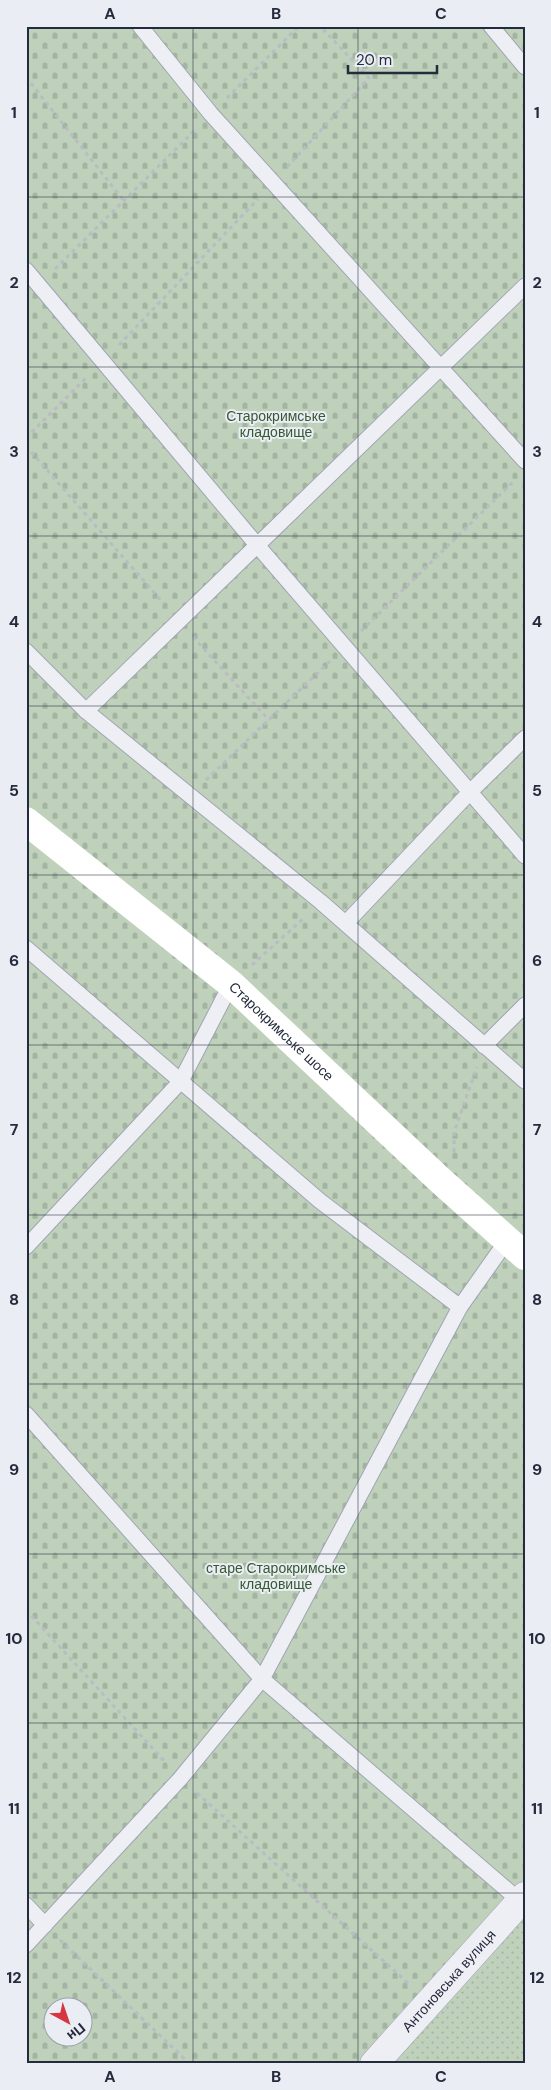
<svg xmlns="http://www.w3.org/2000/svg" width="551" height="2090" font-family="'DM Sans',sans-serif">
  <defs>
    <pattern id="cemetery-stones" width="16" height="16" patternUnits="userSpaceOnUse" patternTransform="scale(1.25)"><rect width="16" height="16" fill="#bfd1bb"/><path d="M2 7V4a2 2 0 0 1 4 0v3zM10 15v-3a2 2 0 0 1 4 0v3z" fill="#a4b4a2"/></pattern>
    <pattern id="garden-dots" width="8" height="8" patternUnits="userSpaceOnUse" patternTransform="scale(1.25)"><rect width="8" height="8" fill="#bfd1bb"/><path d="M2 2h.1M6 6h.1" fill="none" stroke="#a4b4a2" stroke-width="1.8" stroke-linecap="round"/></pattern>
  </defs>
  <rect width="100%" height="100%" fill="#dbdee6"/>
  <path fill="url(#cemetery-stones)" fill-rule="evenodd" d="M26,26H525V1896L374,2064H26ZM52,2008H82V2038H52Z"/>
  <polygon fill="url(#garden-dots)" points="525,1896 525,2064 374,2064"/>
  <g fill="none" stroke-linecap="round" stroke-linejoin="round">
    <defs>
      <g id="lane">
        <polyline points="140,26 211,114 525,461"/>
        <polyline points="491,26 525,67"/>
        <polyline points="26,270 257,545 525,856"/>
        <polyline points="26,651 86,711 321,902 525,1081"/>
        <polyline points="86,711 525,286"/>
        <polyline points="346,923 470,792 525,738"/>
        <polyline points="26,948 320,1201 460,1307"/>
        <polyline points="484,1046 525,1005"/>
        <polyline points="26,1247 181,1081 231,984"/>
        <polyline points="26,1414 262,1679 520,1901"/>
        <polyline points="26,1905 45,1925"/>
        <polyline points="26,1945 180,1779 262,1679 460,1307 508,1239"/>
      </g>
      <g id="street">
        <path id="s1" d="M374,2064L525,1896"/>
      </g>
    </defs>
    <use href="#lane" stroke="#a0a5b0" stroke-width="17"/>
    <use href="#street" stroke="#a0a5b0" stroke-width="29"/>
    <g stroke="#b9bcc5" stroke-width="3" stroke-dasharray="4 4" stroke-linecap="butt">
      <polyline points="26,77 124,201"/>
      <polyline points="227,98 299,26"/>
      <polyline points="287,167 369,78 320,26"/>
      <polyline points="55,269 196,129"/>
      <polyline points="119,345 258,199"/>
      <polyline points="26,438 86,378"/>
      <polyline points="26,446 164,604"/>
      <polyline points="361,631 514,481"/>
      <polyline points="193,637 269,720"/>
      <polyline points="206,780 330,661"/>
      <polyline points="252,965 305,917"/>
      <polyline points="454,1152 454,1132 477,1067"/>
      <polyline points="26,1610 166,1763"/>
      <polyline points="197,1793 408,1983"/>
      <polyline points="60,1940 190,2064"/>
    </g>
    <use href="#lane" stroke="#eeeff5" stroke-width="15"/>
    <use href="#street" stroke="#eeeff5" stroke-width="28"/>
    <path stroke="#fff" stroke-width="28" id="s2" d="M26,821L231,984L441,1181L525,1256"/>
  </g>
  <path fill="none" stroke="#242b3d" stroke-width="1" stroke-opacity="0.55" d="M193,26V2064M358,26V2064M26,197H525M26,367H525M26,536H525M26,706H525M26,875H525M26,1045H525M26,1215H525M26,1384H525M26,1554H525M26,1723H525M26,1893H525"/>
  <g text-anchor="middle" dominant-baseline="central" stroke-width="4" stroke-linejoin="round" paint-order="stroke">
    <g font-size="14" fill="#355931" stroke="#eaedf4">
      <text x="276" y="416">Старокримське<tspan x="276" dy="16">кладовище</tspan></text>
      <text x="276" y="1568">старе Старокримське<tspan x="276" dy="16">кладовище</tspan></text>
    </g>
    <g font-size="14" fill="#242b3d" stroke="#eaedf4">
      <text stroke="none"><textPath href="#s2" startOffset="331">Старокримське шосе</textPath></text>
      <text stroke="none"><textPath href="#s1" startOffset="112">Антоновська вулиця</textPath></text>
    </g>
  </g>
  <rect width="551" height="2090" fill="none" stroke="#eaedf4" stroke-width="55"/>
  <g transform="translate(68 2022) rotate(140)"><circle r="24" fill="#eaedf4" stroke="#9b9fab"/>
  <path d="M0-4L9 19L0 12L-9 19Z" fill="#d53640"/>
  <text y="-8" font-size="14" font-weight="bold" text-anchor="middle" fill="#242b3d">Пн</text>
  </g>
  <path d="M348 65v8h89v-8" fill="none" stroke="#242b3d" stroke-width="2.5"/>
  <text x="356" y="65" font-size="15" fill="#242b3d" stroke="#eaedf4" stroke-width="4" paint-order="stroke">20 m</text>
  <rect x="28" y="28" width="496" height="2034" fill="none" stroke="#242b3d" stroke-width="2"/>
  <g font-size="16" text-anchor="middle" font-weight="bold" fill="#242b3d">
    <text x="110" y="19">A</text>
    <text x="276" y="19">B</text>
    <text x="441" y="19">C</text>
    <text x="14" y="118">1</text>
    <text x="537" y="118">1</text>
    <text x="14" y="288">2</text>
    <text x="537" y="288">2</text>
    <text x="14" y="457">3</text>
    <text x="537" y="457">3</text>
    <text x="14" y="627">4</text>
    <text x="537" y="627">4</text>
    <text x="14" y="796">5</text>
    <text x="537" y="796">5</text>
    <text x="14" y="966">6</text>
    <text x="537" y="966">6</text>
    <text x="14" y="1135">7</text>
    <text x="537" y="1135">7</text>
    <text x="14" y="1305">8</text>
    <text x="537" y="1305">8</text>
    <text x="14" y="1475">9</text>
    <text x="537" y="1475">9</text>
    <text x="14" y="1644">10</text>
    <text x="537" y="1644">10</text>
    <text x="14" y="1814">11</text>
    <text x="537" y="1814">11</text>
    <text x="14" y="1983">12</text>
    <text x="537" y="1983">12</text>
    <text x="110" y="2082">A</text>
    <text x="276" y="2082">B</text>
    <text x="441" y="2082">C</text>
  </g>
</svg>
